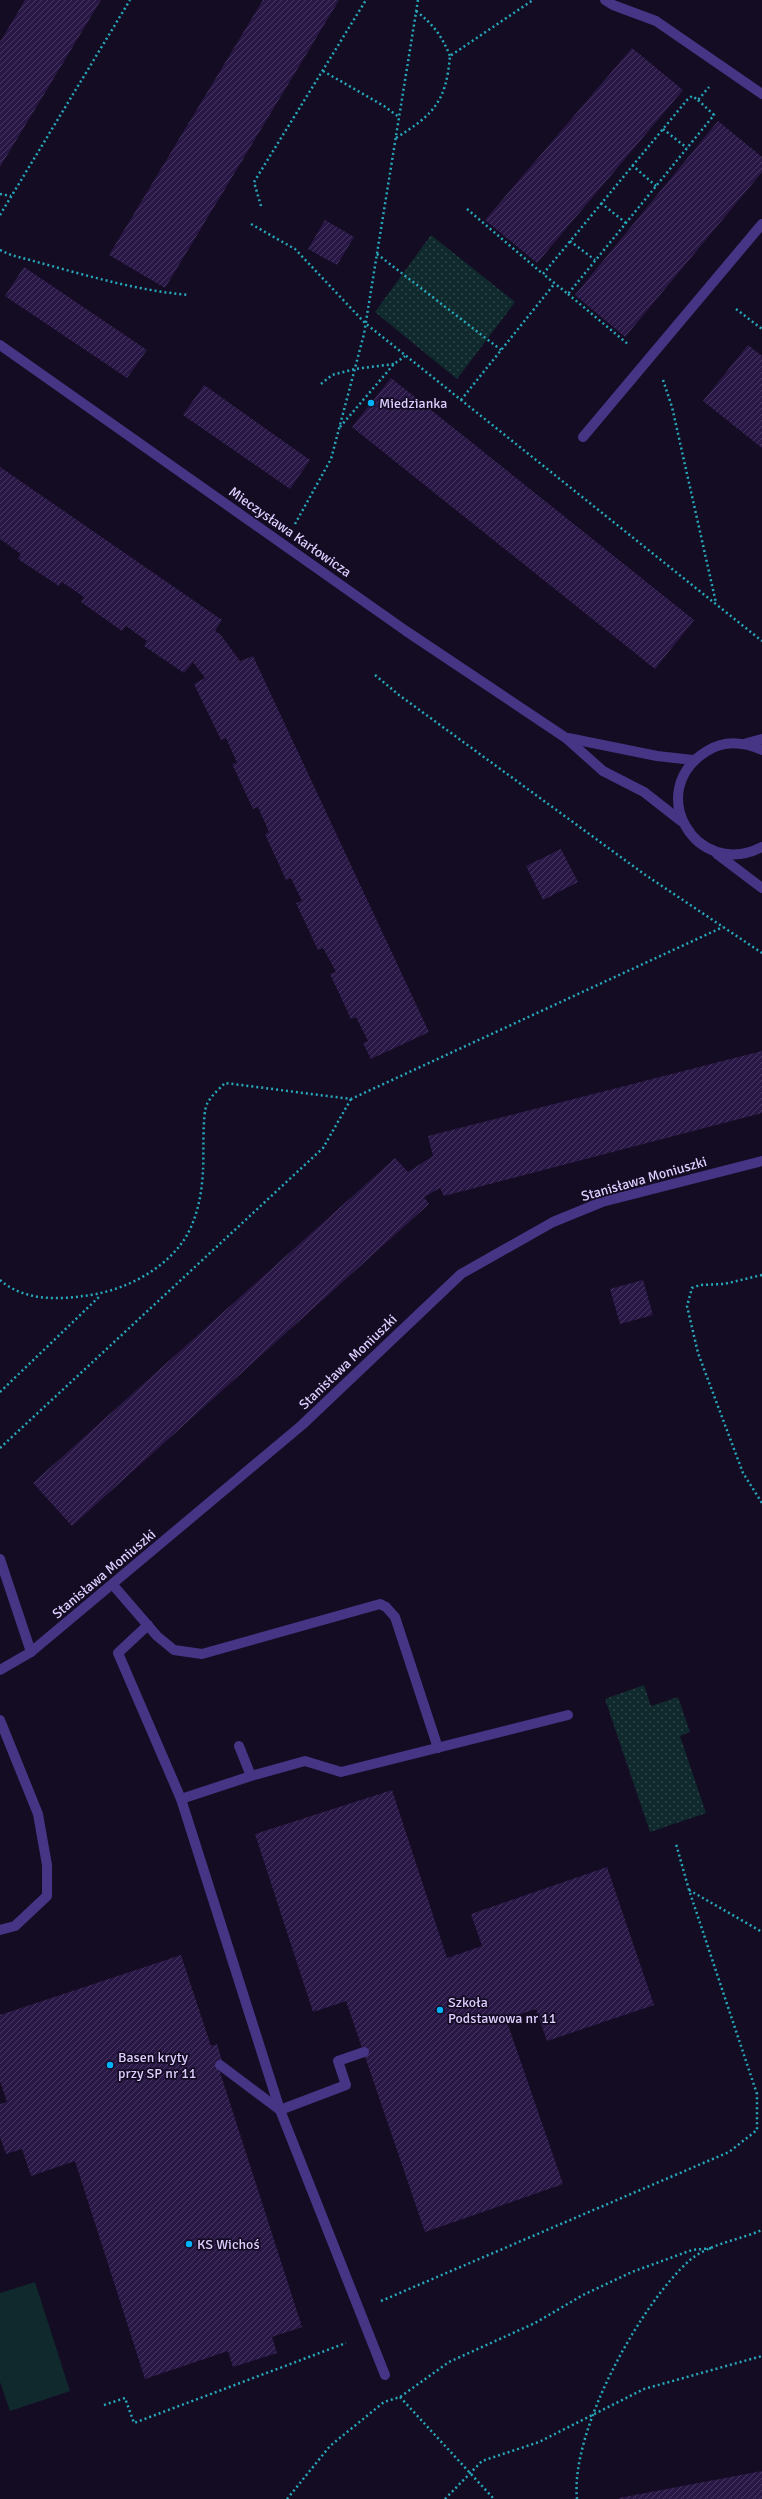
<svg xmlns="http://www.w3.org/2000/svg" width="762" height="2499" font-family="Signika,sans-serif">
  <defs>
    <pattern id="park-dots" width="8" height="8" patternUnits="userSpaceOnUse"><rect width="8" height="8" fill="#0f292d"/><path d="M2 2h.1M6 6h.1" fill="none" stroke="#32474c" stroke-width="1.8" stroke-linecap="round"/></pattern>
    <pattern id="building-hatch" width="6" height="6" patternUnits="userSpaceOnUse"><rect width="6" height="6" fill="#291745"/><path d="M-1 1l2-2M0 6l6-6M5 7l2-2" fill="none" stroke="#483861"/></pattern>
  </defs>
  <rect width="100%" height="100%" fill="#140c23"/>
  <g fill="url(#park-dots)">
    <polygon points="431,235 515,302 457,379 375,312"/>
    <polygon points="644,1685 651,1706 678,1697 690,1732 680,1736 706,1813 650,1832 605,1699"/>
  </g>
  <polygon fill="#0f292d" points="35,2282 70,2391 10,2411 0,2382 0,2293"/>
  <g fill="url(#building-hatch)">
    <polygon points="25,0 101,0 0,167 0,42"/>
    <polygon points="263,0 339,0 165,288 109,255"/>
    <polygon points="632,48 683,90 537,263 485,220"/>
    <polygon points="718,121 762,157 762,172 625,337 575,295"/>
    <polygon points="325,220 354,237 337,265 308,249"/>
    <polygon points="24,267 147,350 127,378 5,296"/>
    <polygon points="748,345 762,356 762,448 703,401"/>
    <polygon points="391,378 694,620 655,669 352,427"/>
    <polygon points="204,385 310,460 290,489 183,415"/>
    <polygon points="0,467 222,620 215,631 220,634 240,661 253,656 429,1032 371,1059 363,1043 368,1041 356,1017 351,1019 330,974 336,972 323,948 318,950 296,903 302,901 291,878 286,880 265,834 269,832 258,807 253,809 232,764 237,763 226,738 221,740 194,684 205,678 193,662 184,673 144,646 147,641 126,626 122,631 81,602 84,597 62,582 59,586 18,559 21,554 0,539"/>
    <polygon points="561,849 578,882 543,900 526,866"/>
    <polygon points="762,1051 762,1113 444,1196 440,1188 424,1197 429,1204 72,1526 33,1483 395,1158 408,1172 433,1156 428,1136"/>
    <polygon points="643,1280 653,1315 620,1324 610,1289"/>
    <polygon points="392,1790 447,1958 482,1946 471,1914 607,1867 654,2005 547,2041 536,2009 506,2019 563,2184 425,2232 346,2001 313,2012 255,1834"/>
    <polygon points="181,1955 211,2046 217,2044 223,2064 218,2066 302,2327 272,2337 277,2353 233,2367 228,2351 145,2379 75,2161 31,2176 22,2149 6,2154 0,2137 0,2104 7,2102 0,2081 0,2015"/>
    <polygon points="762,2471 762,2499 619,2499 619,2498"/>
  </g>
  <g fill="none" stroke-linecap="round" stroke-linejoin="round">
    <g stroke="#27a8bb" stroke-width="2.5" stroke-dasharray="2 3" stroke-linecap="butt">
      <path d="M416,11C433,24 442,36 450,56"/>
      <polyline points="323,71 384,106 399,117"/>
      <polyline points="698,100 714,115 568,294 543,274 687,100 692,96 698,100 709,87"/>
      <polyline points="663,129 687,148"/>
      <path d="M396,138C434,114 446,102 450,56L533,0"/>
      <polyline points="632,165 656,186"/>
      <polyline points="0,194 11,196"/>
      <polyline points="601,203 626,223"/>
      <polyline points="261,206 254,182 366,0"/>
      <polyline points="467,209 543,274"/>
      <polyline points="0,215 130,0"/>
      <polyline points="251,224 295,249 365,323 762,641"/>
      <polyline points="570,241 595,260"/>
      <path d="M0,250L11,255C69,270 129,290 189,295"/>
      <polyline points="377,254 501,350"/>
      <polyline points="568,294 629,345"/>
      <polyline points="736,309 762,329"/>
      <polyline points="663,380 672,407 716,603"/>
      <polyline points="321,384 332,375 355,369 394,364"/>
      <polyline points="461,400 555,283"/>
      <polyline points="340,427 394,364 405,356"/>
      <polyline points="295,524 331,459 364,334 418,0"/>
      <polyline points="375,675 399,695 644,874 762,953"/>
      <polyline points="762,1275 724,1284 700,1285 692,1288 687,1306 698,1353 743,1473 762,1503"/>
      <path d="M0,1280C23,1300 55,1300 83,1296C121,1292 162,1272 184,1240C197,1220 202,1194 203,1170C204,1157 202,1113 207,1104C211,1096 219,1089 225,1083L351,1099L723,927"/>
      <polyline points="0,1392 101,1295"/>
      <polyline points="0,1448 323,1148 351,1099"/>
      <polyline points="689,1890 762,1932"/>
      <polyline points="381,2301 729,2152 757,2130 757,2094 689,1890 676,1844"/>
      <polyline points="400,2397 494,2499"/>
      <polyline points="104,2405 125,2398 134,2423 346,2343"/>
      <polyline points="287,2499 330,2446 384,2402 400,2397 449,2362 535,2323 583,2295 632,2272 692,2250 713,2248"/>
      <polyline points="445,2499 482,2461 539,2442 644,2389 762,2356"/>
      <path d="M577,2499C570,2432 640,2304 690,2260C709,2244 739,2240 762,2230"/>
    </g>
    <g stroke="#463485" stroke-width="10">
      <polyline points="605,0 613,5 656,21 762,94"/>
      <polyline points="0,345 406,631 566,738 603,771 644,792 681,821"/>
      <polyline points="583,437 762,224"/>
      <polyline points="568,738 657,756 693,760"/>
      <polyline points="747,743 762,739"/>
      <path d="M762,750C744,742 724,740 707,751C643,790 696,881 762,847"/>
      <polyline points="717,854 762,888"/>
      <polyline points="0,1559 31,1652"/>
      <polyline points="113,1585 157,1636 174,1650 202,1654 380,1604 386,1607 395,1617 438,1748"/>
      <polyline points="148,1625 118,1653 181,1799 280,2110 385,2375"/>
      <polyline points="0,1670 31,1652 302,1425 461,1274 553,1222 602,1202 762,1161"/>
      <polyline points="0,1720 38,1814 47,1865 47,1896 15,1926 0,1930"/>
      <polyline points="251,1776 305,1761 341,1772 568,1715"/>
      <polyline points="181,1799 251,1776 239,1746"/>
      <polyline points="220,2065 280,2110 346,2085 338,2061 364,2052"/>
    </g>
  </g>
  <g fill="#00b2f9" stroke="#140c23" stroke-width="1.5">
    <circle cx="371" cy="403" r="4"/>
    <circle cx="440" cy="2010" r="4"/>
    <circle cx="110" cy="2065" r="4"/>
    <circle cx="189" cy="2244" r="4"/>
  </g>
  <g text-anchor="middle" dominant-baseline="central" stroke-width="3.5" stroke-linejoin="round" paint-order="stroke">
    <g font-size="14" fill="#ddceff" stroke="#140c23" text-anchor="start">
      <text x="379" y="403">Miedzianka</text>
      <text x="448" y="2002">Szkoła<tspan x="448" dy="16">Podstawowa nr 11</tspan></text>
      <text x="118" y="2057">Basen kryty<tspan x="118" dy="16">przy SP nr 11</tspan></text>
      <text x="197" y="2244">KS Wichoś</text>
    </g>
    <g font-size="14" fill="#ddceff" stroke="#140c23">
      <text transform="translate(290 532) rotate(35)">Mieczysława Karłowicza</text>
      <text transform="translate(644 1179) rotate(-16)">Stanisława Moniuszki</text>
      <text transform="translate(348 1362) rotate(-44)">Stanisława Moniuszki</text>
      <text transform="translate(104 1574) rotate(-40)">Stanisława Moniuszki</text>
    </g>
  </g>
</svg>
